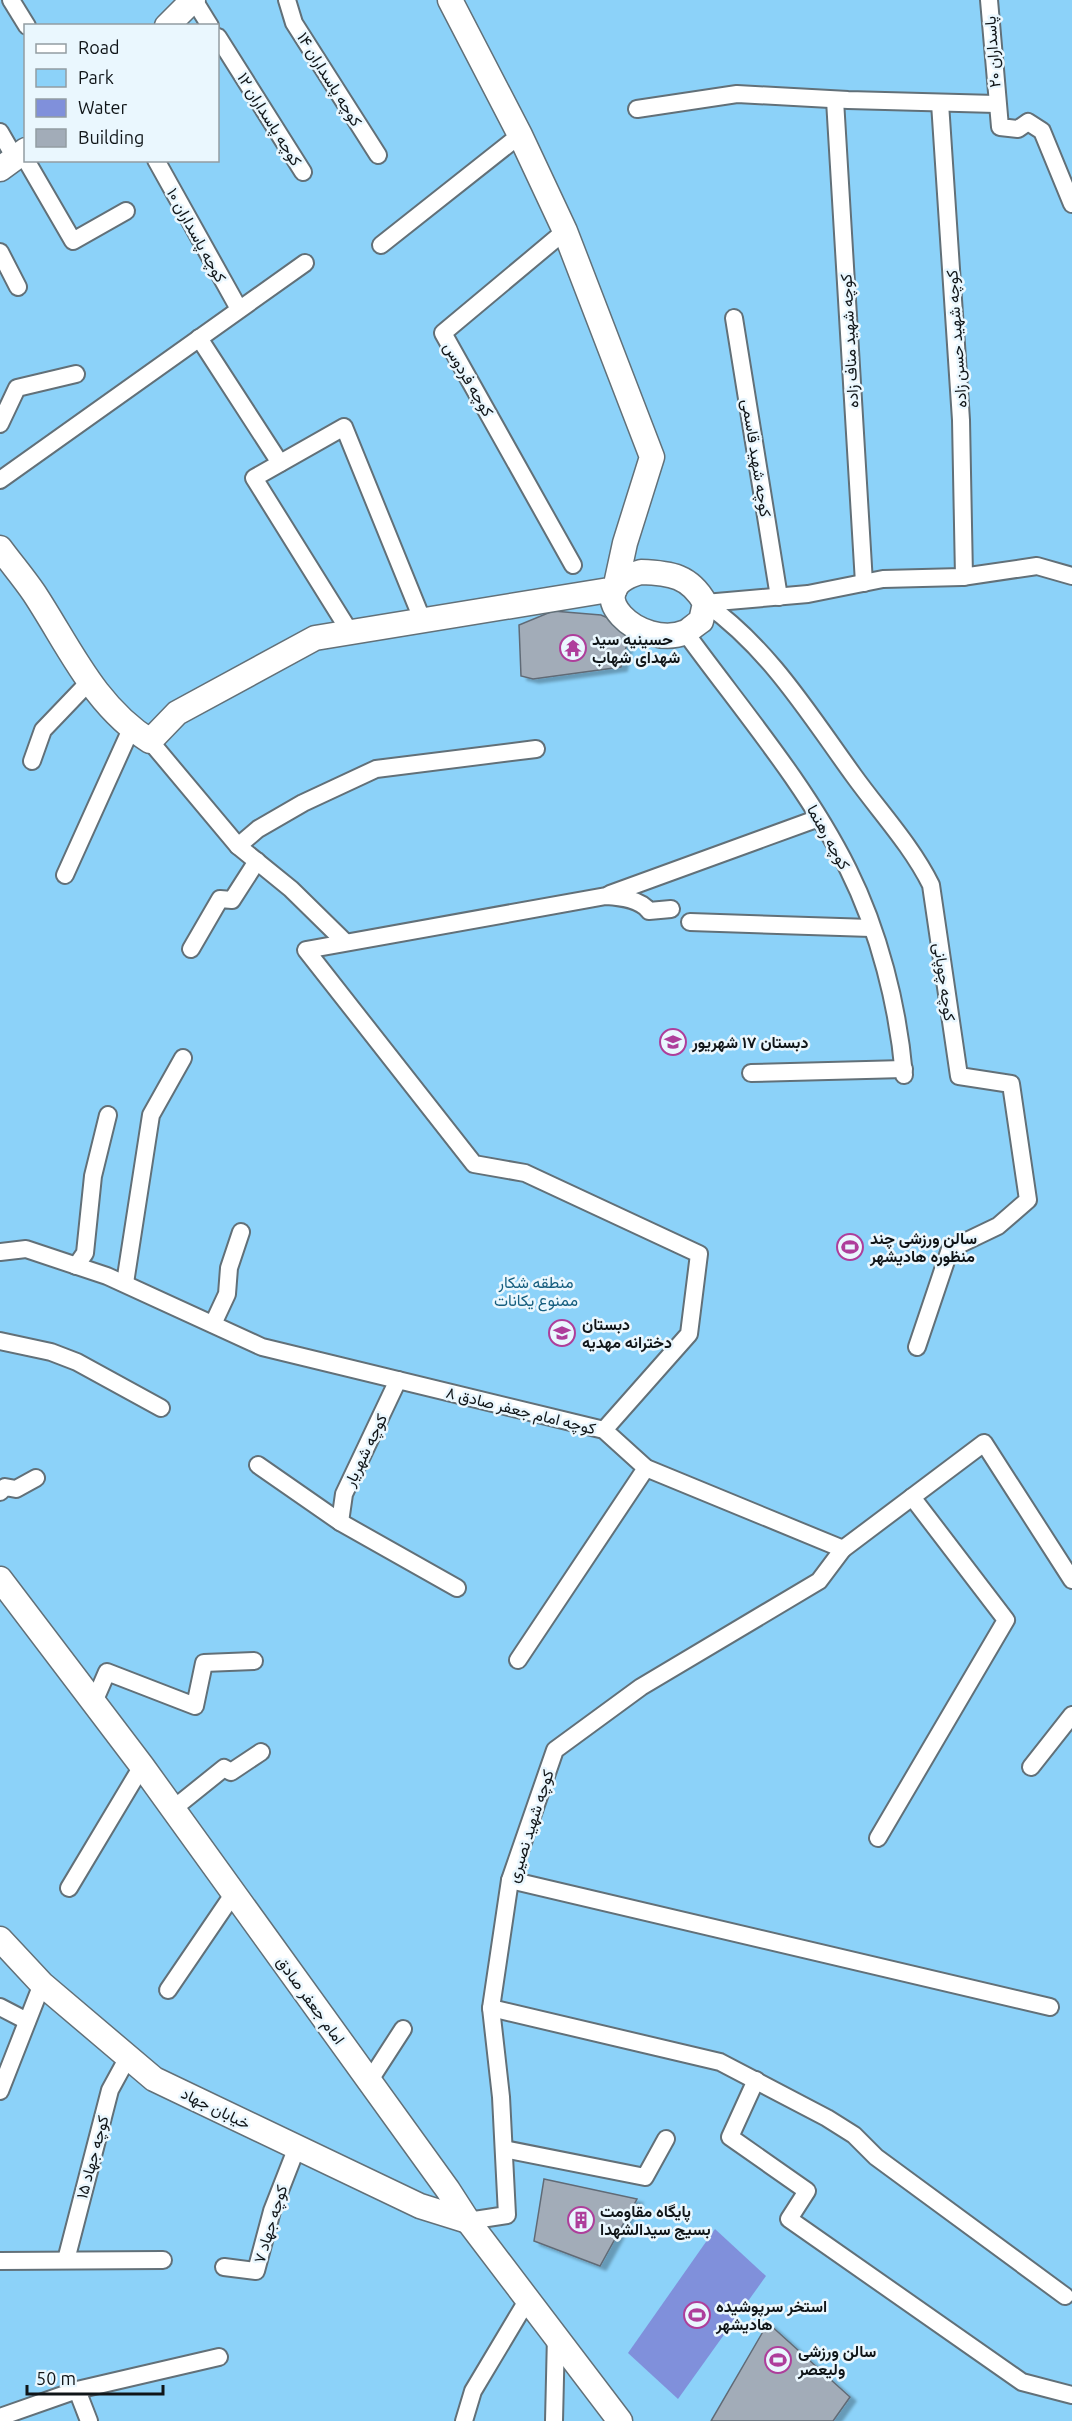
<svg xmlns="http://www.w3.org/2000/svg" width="1072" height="2421" font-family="Ubuntu,Vazirmatn,sans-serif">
  <defs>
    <filter id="shadow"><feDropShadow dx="6" dy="4" stdDeviation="1.5" flood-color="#0004"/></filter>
  </defs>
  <rect width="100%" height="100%" fill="#dbeaf3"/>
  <path fill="#8cd2f9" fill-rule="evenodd" d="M0,0H1072V2421H0ZM26,26H218V160H26Z"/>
  <polygon fill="#8090db" points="715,2229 766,2276 678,2399 628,2353"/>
  <g fill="#a2acb8" stroke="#616b76" stroke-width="1.5" filter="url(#shadow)">
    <polygon points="553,611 601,615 631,628 621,667 533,679 521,676 519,625"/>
    <polygon points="544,2179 637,2199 600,2266 534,2241"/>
    <polygon points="768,2323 850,2397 833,2421 711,2421"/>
  </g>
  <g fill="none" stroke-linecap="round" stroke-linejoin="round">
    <defs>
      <g id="street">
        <polyline points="11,0 27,26"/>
        <polyline points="194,0 210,26"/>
        <polyline points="287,0 294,23 378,155"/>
        <polyline points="989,0 1000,127 1018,129 1028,122 1042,131 1072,204"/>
        <polyline points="218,37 303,172"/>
        <polyline points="835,100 864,583"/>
        <polyline points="940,103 961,420 964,577"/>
        <polyline points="637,109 737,94 848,100 996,104"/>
        <polyline points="0,132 15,158"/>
        <polyline points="26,160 73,241 126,211"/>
        <polyline points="156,160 239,309"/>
        <polyline points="565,231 443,333 573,565"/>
        <polyline points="381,245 520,135"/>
        <polyline points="0,252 18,287"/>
        <polyline points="734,318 779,597"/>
        <polyline points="199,338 280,463"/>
        <polyline points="0,424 17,388 76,374"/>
        <polyline points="0,480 305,263"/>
        <path d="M705,603C769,648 809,714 854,776C880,812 911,845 931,885L959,1076L1011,1084L1028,1200L998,1226L950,1249L917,1347"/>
        <polyline points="705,603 808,594 883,579 962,577 1037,566 1072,576"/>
        <polyline points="350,632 254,478 344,427 422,619"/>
        <path d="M685,632C741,709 805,783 848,869C879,931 898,1006 904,1075"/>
        <polyline points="150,741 238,846 291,889 345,942"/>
        <polyline points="32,761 43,730 88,683"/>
        <polyline points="238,846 258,829 303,803 376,769 536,749"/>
        <polyline points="65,875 131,729"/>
        <polyline points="610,894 819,818"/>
        <polyline points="690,922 871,928"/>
        <polyline points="191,949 220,899 232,900 257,861"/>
        <polyline points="751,1073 904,1069"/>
        <polyline points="0,1252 26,1249 107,1276 262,1347 604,1430 646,1468 843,1549 984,1443 1072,1580"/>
        <polyline points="76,1266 85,1253 93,1176 108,1115"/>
        <polyline points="125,1283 151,1115 183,1058"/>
        <polyline points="213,1324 227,1294 229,1268 241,1232"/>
        <polyline points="0,1341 51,1352 77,1362 161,1408"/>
        <path d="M604,1430L689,1334L699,1254L525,1173L474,1164L306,950L606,896C621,897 640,899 649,911L671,909"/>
        <polyline points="258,1465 340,1522 457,1588"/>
        <polyline points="0,1492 5,1487 16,1489 36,1478"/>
        <polyline points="340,1522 344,1494 398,1380"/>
        <polyline points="518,1660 646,1468"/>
        <polyline points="94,1702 107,1672 195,1706 204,1663 254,1661"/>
        <polyline points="1031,1767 1072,1715"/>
        <polyline points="173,1809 224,1768 231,1772 261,1752"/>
        <polyline points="878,1838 1006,1620 912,1497"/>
        <polyline points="510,1880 1050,2007"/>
        <polyline points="69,1888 142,1766"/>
        <polyline points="168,1990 234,1893"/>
        <polyline points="0,2007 27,2021"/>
        <polyline points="491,2008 720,2062 827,2118 854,2135 876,2157 1065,2296"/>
        <polyline points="370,2080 403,2029"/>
        <polyline points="756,2080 730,2137 807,2191 789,2219 1022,2382 1072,2395"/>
        <polyline points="0,2091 42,1984"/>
        <polyline points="504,2149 645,2177 666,2139"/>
        <polyline points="468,2221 507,2215 501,2097 491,2008 510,1880 555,1750 641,1687 819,1581 843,1549"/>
        <polyline points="66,2260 110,2090 128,2057"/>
        <polyline points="0,2261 163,2260"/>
        <polyline points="224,2267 256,2271 272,2211 297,2147"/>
        <polyline points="77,2390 89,2421"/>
        <polyline points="0,2417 77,2390 219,2357"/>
        <polyline points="464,2421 473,2391 528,2299"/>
        <polyline points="554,2421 556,2335"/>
      </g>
      <g id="secondary">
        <polyline points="167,26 193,0"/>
        <polyline points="0,169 26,150"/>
        <path d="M0,548C11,563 23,577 34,593C69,646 94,706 150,741L177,713L315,638L615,589L625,543L652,457L565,231L520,135L450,0"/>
        <path d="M641,572C671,573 690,576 705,603L701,621C696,624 691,629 686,632C641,651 574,590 641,572Z"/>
        <polyline points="0,1579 142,1766 448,2190 468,2221 620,2421"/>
        <polyline points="0,1939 42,1984 154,2079 420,2206 468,2221"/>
      </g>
    </defs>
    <use href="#street" stroke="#627078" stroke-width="20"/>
    <use href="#secondary" stroke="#627078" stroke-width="27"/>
    <use href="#street" stroke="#fff" stroke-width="16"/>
    <use href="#secondary" stroke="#fff" stroke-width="24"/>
  </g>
  <defs>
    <symbol id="temple-ring" viewBox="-11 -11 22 22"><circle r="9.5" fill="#eaf7fe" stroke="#ae3e9b" stroke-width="1.5"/><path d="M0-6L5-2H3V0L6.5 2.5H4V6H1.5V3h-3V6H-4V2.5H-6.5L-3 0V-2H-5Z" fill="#ae3e9b"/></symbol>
    <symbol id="school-ring" viewBox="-11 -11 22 22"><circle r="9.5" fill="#eaf7fe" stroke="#ae3e9b" stroke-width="1.5"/><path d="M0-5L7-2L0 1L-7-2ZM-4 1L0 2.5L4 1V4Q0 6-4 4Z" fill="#ae3e9b"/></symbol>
    <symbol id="stadium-ring" viewBox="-11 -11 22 22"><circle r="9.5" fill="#eaf7fe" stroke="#ae3e9b" stroke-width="1.5"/><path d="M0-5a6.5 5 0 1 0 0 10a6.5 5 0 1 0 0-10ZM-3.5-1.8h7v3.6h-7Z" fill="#ae3e9b"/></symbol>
    <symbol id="building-ring" viewBox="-11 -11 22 22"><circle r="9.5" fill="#eaf7fe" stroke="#ae3e9b" stroke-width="1.5"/><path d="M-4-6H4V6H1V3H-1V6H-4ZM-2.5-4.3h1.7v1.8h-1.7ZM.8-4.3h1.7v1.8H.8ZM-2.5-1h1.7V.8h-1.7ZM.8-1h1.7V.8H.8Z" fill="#ae3e9b"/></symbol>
  </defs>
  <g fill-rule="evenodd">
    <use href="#temple-ring" x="558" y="633" width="30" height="30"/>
    <use href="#school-ring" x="658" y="1027" width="30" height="30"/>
    <use href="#stadium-ring" x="835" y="1232" width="30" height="30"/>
    <use href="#school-ring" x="547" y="1318" width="30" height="30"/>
    <use href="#building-ring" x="566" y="2205" width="30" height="30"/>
    <use href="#stadium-ring" x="682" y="2300" width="30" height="30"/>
    <use href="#stadium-ring" x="763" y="2345" width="30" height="30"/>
  </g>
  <g text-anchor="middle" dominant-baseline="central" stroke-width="5" stroke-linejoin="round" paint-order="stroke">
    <g font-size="16" fill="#101518" stroke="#eaf7fe">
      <text transform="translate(992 52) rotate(-94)">پاسداران ۲۰</text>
      <text transform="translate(330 79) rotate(58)">کوچه پاسداران ۱۴</text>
      <text transform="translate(270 119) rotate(58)">کوچه پاسداران ۱۲</text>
      <text transform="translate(197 235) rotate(61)">کوچه پاسداران ۱۰</text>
      <text transform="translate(956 339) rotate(-94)">کوچه شهید حسن زاده</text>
      <text transform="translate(849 341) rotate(-93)">کوچه شهید مناف زاده</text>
      <text transform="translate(469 379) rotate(60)">کوچه فردوس</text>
      <text transform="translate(757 458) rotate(81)">کوچه شهید قاسمی</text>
      <text transform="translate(829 837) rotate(61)">کوچه رهنما</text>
      <text transform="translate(945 982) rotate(82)">کوچه چوپانی</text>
      <text transform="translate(521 1410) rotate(14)">کوچه امام جعفر صادق ۸</text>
      <text transform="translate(365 1450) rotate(-64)">کوچه شهریار</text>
      <text transform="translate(530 1826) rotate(-72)">کوچه شهید نصیری</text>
      <text transform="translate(311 2000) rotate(54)">امام جعفر صادق</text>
      <text transform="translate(216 2108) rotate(26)">خیابان جهاد</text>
      <text transform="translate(92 2157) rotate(-75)">کوچه جهاد ۱۵</text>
      <text transform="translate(270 2224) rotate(-73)">کوچه جهاد ‍۷</text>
    </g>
    <g font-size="16" font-weight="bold" fill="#101518" stroke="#eaf7fe" text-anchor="start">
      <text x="592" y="639">حسینیه سید<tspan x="592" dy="18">شهدای شهاب</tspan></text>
      <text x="692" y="1042">دبستان ۱۷ شهریور</text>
      <text x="870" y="1238">سالن ورزشی چند<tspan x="870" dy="18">منظوره هادیشهر</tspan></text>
      <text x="582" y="1324">دبستان<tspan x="582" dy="18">دخترانه مهدیه</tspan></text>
      <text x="600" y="2211">پایگاه مقاومت<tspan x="600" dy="18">بسیج سیدالشهدا</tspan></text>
      <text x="716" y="2306">استخر سرپوشیده<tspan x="716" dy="18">هادیشهر</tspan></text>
      <text x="798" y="2351">سالن ورزشی<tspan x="798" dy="18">ولیعصر</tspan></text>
    </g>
    <g font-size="16" fill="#155e7f" stroke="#eaf7fe">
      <text x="536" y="1282">منطقه شکار<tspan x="536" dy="18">ممنوع یکانات</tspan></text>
    </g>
  </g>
  <rect x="24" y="24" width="195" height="138" fill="#eaf7fe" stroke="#939da2" stroke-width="1.5"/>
  <rect x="36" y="44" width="30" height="9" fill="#ffffff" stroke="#939da2" stroke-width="1.5"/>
  <text x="78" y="54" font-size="18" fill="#101518">Road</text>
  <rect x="36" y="69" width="30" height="18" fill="#8cd2f9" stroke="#939da2" stroke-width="1.5"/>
  <text x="78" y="84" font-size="18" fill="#101518">Park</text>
  <rect x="36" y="99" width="30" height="18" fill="#8090db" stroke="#939da2" stroke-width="1.5"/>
  <text x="78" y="114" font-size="18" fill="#101518">Water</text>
  <rect x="36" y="129" width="30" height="18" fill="#a2acb8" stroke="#939da2" stroke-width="1.5"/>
  <text x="78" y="144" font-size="18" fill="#101518">Building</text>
  <path d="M27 2385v9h136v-9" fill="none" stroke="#101518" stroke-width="3"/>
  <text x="36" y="2385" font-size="18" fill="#101518" stroke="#eaf7fe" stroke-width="4.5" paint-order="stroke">50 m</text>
</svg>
